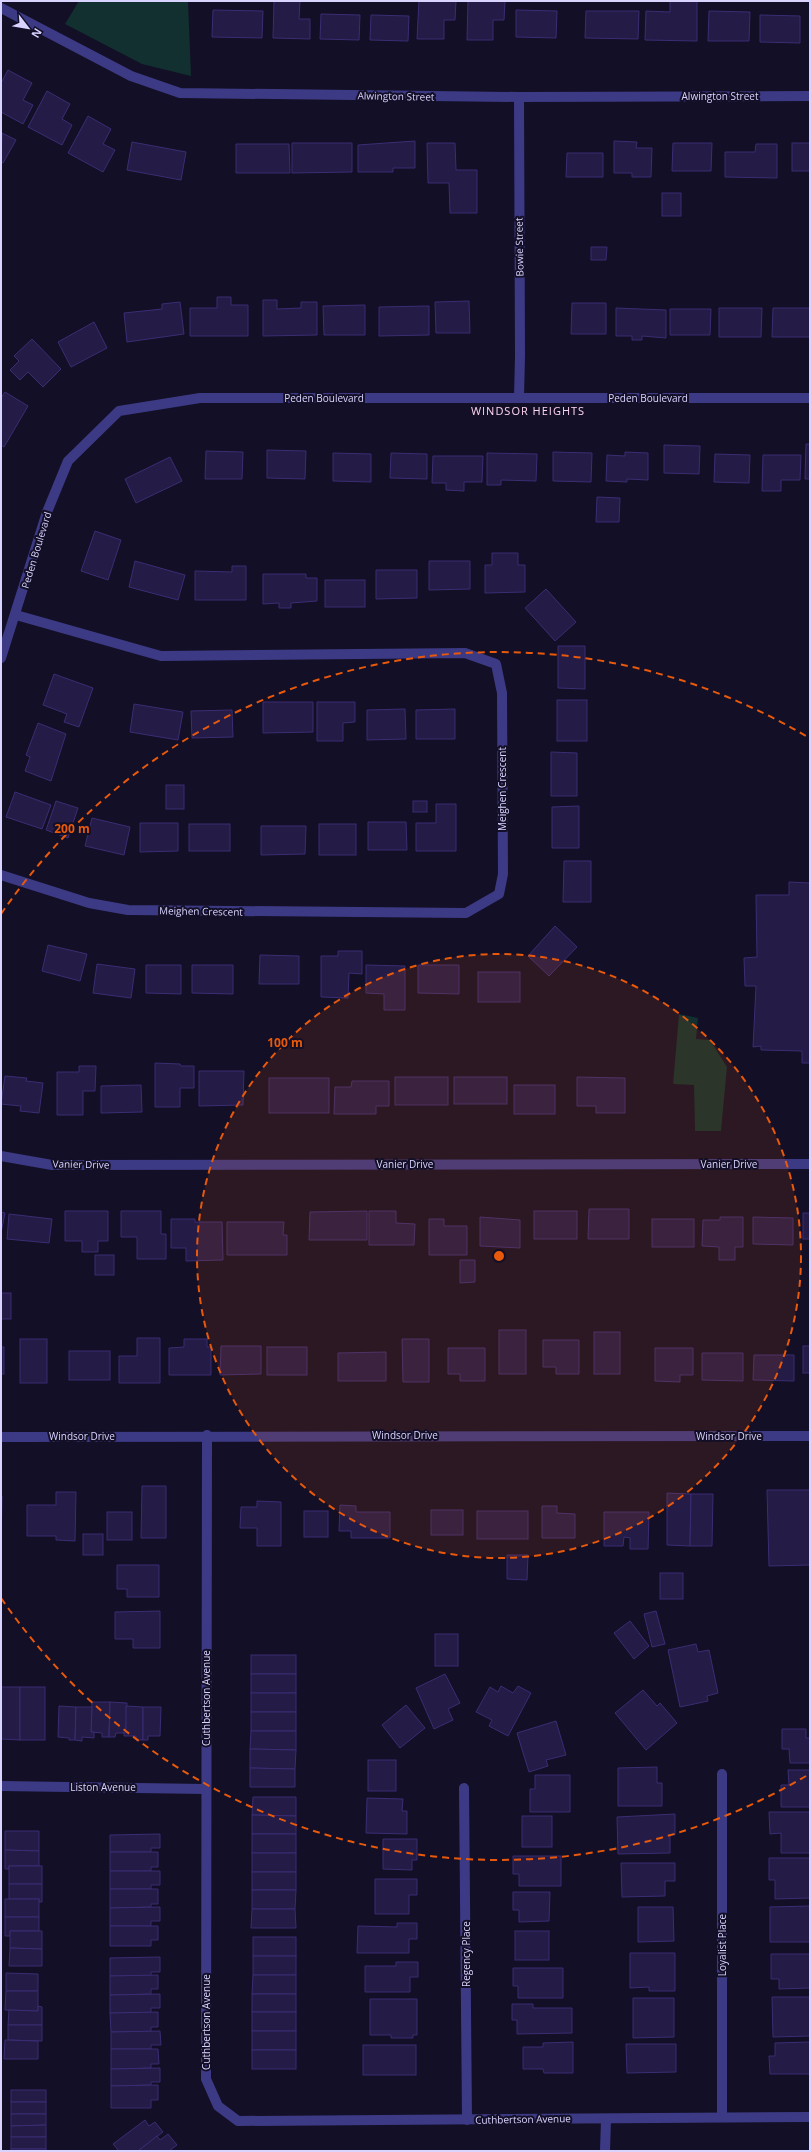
<svg xmlns="http://www.w3.org/2000/svg" width="811" height="2152" font-family="'Open Sans',sans-serif">
  <rect width="100%" height="100%" fill="#130f26"/>
  <g fill="#12302f">
    <polygon points="79,1 188,1 191,76 142,64 65,24"/>
    <polygon points="679,1014 698,1018 696,1039 710,1040 727,1067 721,1131 695,1131 694,1085 673,1084"/>
  </g>
  <g fill="#241b47" stroke="#3b2d73">
    <polygon points="274,1 300,1 299,19 310,19 310,39 273,38"/>
    <polygon points="419,1 456,1 455,20 444,20 444,39 417,39"/>
    <polygon points="468,1 505,1 504,20 493,20 493,40 467,40"/>
    <polygon points="670,1 697,1 697,41 645,40 646,11 670,12"/>
    <polygon points="213,10 263,11 262,38 212,37"/>
    <polygon points="516,10 557,11 556,38 516,37"/>
    <polygon points="586,11 639,11 638,39 585,38"/>
    <polygon points="709,11 750,12 749,41 708,41"/>
    <polygon points="321,14 360,15 359,40 320,39"/>
    <polygon points="371,15 409,16 408,41 370,40"/>
    <polygon points="760,15 800,16 800,43 760,42"/>
    <polygon points="8,70 32,83 23,100 33,105 23,124 1,112 1,83"/>
    <polygon points="47,91 70,104 62,119 72,125 62,145 28,127"/>
    <polygon points="88,116 111,129 103,144 115,150 103,172 68,153"/>
    <polygon points="2,133 16,140 3,163 1,162"/>
    <polygon points="415,141 415,168 393,168 393,172 358,172 358,145"/>
    <polygon points="614,141 637,142 636,148 652,148 651,177 632,177 632,173 614,173"/>
    <polygon points="132,142 186,152 181,180 127,170"/>
    <polygon points="292,143 352,143 352,172 292,173"/>
    <polygon points="427,143 455,143 456,170 477,170 477,213 450,213 449,183 428,183"/>
    <polygon points="673,143 712,143 711,171 672,171"/>
    <rect x="792" y="143" width="18" height="28"/>
    <polygon points="236,144 289,144 290,173 236,173"/>
    <polygon points="756,144 777,144 777,178 725,177 725,152 755,152"/>
    <polygon points="567,153 603,153 603,177 566,177"/>
    <rect x="662" y="193" width="19" height="23"/>
    <polygon points="591,247 607,247 606,260 591,260"/>
    <polygon points="217,297 231,297 231,305 248,305 248,336 190,336 190,308 217,308"/>
    <polygon points="263,300 277,300 277,309 301,308 301,302 317,302 317,335 263,336"/>
    <polygon points="469,301 470,333 436,333 435,302"/>
    <polygon points="180,302 184,334 127,342 124,313 162,309 162,304"/>
    <polygon points="572,303 606,303 606,334 571,334"/>
    <polygon points="365,305 365,335 324,335 323,306"/>
    <polygon points="429,306 429,335 379,336 379,307"/>
    <polygon points="616,308 666,310 666,338 642,336 642,340 632,340 632,336 616,336"/>
    <polygon points="719,308 762,308 761,337 719,337"/>
    <polygon points="773,308 810,308 810,337 772,337"/>
    <polygon points="670,309 711,309 710,335 670,335"/>
    <polygon points="94,322 107,348 71,367 58,342"/>
    <polygon points="32,339 61,369 43,387 28,372 20,380 10,370 19,361 14,356"/>
    <polygon points="5,392 28,406 4,447 1,445 1,398"/>
    <polygon points="806,444 810,444 810,479 805,479"/>
    <polygon points="664,445 700,446 699,474 664,473"/>
    <polygon points="267,450 306,451 305,479 267,478"/>
    <polygon points="206,451 243,452 242,479 205,479"/>
    <polygon points="553,452 592,453 591,482 553,481"/>
    <polygon points="625,452 648,453 648,480 627,479 627,482 606,481 607,455 625,456"/>
    <polygon points="333,453 371,454 371,482 333,481"/>
    <polygon points="391,453 427,454 427,479 390,478"/>
    <polygon points="487,453 537,454 536,481 501,480 501,485 487,485"/>
    <polygon points="715,454 750,455 749,483 714,482"/>
    <polygon points="763,455 801,455 800,480 781,480 781,491 762,491"/>
    <polygon points="433,456 483,456 482,482 464,482 464,491 446,490 446,483 432,483"/>
    <polygon points="170,457 182,481 136,503 125,479"/>
    <polygon points="597,497 620,498 619,522 596,522"/>
    <polygon points="95,531 121,540 108,580 81,571"/>
    <polygon points="492,553 518,553 518,565 525,565 525,592 485,593 485,565 492,565"/>
    <polygon points="135,561 185,575 178,600 129,587"/>
    <polygon points="429,561 470,561 470,589 429,590"/>
    <polygon points="232,566 246,566 246,600 195,600 195,571 232,572"/>
    <polygon points="376,570 417,570 417,598 376,599"/>
    <polygon points="263,574 306,574 306,578 317,578 317,601 291,603 291,608 279,608 279,603 263,604"/>
    <rect x="325" y="580" width="40" height="27"/>
    <polygon points="546,589 576,622 555,641 525,608"/>
    <polygon points="558,646 585,646 585,689 558,688"/>
    <polygon points="54,674 93,688 79,727 64,722 67,714 43,705"/>
    <rect x="557" y="700" width="30" height="41"/>
    <polygon points="263,702 313,702 313,732 263,733"/>
    <polygon points="317,702 355,702 355,722 343,723 343,741 317,741"/>
    <polygon points="134,704 183,712 178,740 130,732"/>
    <polygon points="405,709 406,739 367,740 367,710"/>
    <polygon points="455,709 455,739 416,739 416,710"/>
    <polygon points="232,710 233,737 192,738 191,711"/>
    <polygon points="38,723 66,734 51,781 25,771 30,757 26,755"/>
    <polygon points="551,752 577,753 577,796 551,796"/>
    <rect x="166" y="785" width="18" height="24"/>
    <polygon points="15,792 51,805 42,829 6,817"/>
    <polygon points="56,801 78,808 68,838 46,830"/>
    <rect x="413" y="801" width="14" height="11"/>
    <polygon points="436,804 456,804 456,851 416,851 416,823 436,823"/>
    <polygon points="579,806 579,848 552,848 552,807"/>
    <polygon points="92,818 130,827 124,855 85,846"/>
    <polygon points="368,822 406,822 407,850 368,850"/>
    <polygon points="140,823 178,823 178,851 140,852"/>
    <rect x="189" y="824" width="41" height="27"/>
    <rect x="319" y="824" width="37" height="31"/>
    <polygon points="261,826 306,826 305,854 261,855"/>
    <polygon points="564,861 591,861 591,902 563,902"/>
    <polygon points="789,882 810,883 810,1063 802,1063 802,1051 761,1050 761,1046 753,1047 756,986 745,986 744,958 757,957 756,895 789,895"/>
    <polygon points="555,926 577,947 549,976 528,956"/>
    <polygon points="48,945 87,954 80,981 42,971"/>
    <polygon points="338,951 362,951 362,974 349,973 348,998 321,997 321,956 338,956"/>
    <polygon points="260,955 299,956 299,984 259,984"/>
    <polygon points="97,964 135,969 131,998 93,993"/>
    <polygon points="146,965 181,965 181,994 146,993"/>
    <polygon points="192,965 233,965 233,994 192,993"/>
    <polygon points="366,965 405,966 405,1010 384,1010 384,994 366,993"/>
    <polygon points="418,965 459,965 459,994 418,993"/>
    <rect x="478" y="972" width="42" height="30"/>
    <polygon points="155,1063 180,1064 181,1066 194,1066 194,1088 180,1088 180,1107 155,1107"/>
    <polygon points="79,1066 96,1066 95,1091 83,1091 83,1115 57,1115 57,1072 79,1072"/>
    <polygon points="199,1071 244,1071 243,1105 199,1106"/>
    <polygon points="5,1076 27,1078 26,1081 43,1083 39,1113 20,1111 21,1106 1,1104"/>
    <rect x="395" y="1077" width="53" height="28"/>
    <rect x="454" y="1077" width="53" height="27"/>
    <polygon points="577,1077 625,1078 625,1113 596,1113 596,1106 577,1106"/>
    <rect x="269" y="1078" width="60" height="35"/>
    <polygon points="352,1081 389,1081 389,1106 376,1106 376,1114 334,1114 335,1087 351,1087"/>
    <polygon points="141,1085 142,1112 101,1113 101,1086"/>
    <rect x="514" y="1085" width="41" height="29"/>
    <polygon points="589,1209 629,1209 629,1239 588,1239"/>
    <polygon points="65,1211 108,1211 108,1241 98,1241 98,1252 82,1252 82,1241 65,1241"/>
    <polygon points="121,1211 161,1211 161,1234 166,1234 166,1259 137,1259 137,1237 121,1237"/>
    <polygon points="367,1211 367,1240 309,1240 310,1212"/>
    <polygon points="369,1211 396,1211 396,1223 415,1224 414,1245 369,1245"/>
    <rect x="534" y="1211" width="43" height="28"/>
    <polygon points="1,1212 5,1213 1,1233"/>
    <rect x="803" y="1213" width="7" height="26"/>
    <polygon points="9,1214 52,1219 49,1243 7,1239"/>
    <polygon points="480,1217 520,1220 520,1248 480,1246"/>
    <polygon points="720,1217 743,1217 743,1247 735,1247 735,1260 719,1260 719,1247 702,1246 703,1220 720,1220"/>
    <polygon points="753,1217 793,1218 793,1245 753,1244"/>
    <polygon points="171,1219 195,1219 195,1222 222,1222 223,1260 186,1261 186,1248 171,1248"/>
    <polygon points="429,1219 444,1219 444,1226 467,1226 467,1255 429,1255"/>
    <rect x="652" y="1219" width="42" height="28"/>
    <polygon points="227,1222 284,1222 283,1235 287,1235 287,1255 227,1255"/>
    <rect x="95" y="1255" width="19" height="20"/>
    <polygon points="460,1260 475,1260 475,1282 460,1283"/>
    <rect x="1" y="1293" width="10" height="26"/>
    <rect x="499" y="1330" width="27" height="44"/>
    <rect x="594" y="1332" width="26" height="42"/>
    <polygon points="137,1338 160,1338 160,1383 119,1383 119,1356 137,1356"/>
    <rect x="20" y="1339" width="27" height="44"/>
    <polygon points="184,1339 207,1339 207,1347 211,1347 211,1375 169,1375 169,1348 184,1347"/>
    <polygon points="402,1339 429,1339 429,1382 403,1382"/>
    <polygon points="543,1340 579,1340 579,1374 556,1374 556,1367 543,1367"/>
    <polygon points="221,1346 261,1346 261,1374 220,1375"/>
    <rect x="803" y="1346" width="7" height="27"/>
    <rect x="1" y="1347" width="3" height="27"/>
    <rect x="267" y="1347" width="40" height="28"/>
    <polygon points="448,1348 485,1348 485,1381 460,1381 460,1374 448,1374"/>
    <polygon points="655,1348 693,1348 693,1375 680,1375 680,1382 655,1381"/>
    <rect x="69" y="1351" width="41" height="29"/>
    <polygon points="386,1352 386,1381 338,1381 338,1353"/>
    <polygon points="702,1353 743,1353 743,1381 702,1380"/>
    <polygon points="754,1355 794,1355 794,1381 753,1380"/>
    <polygon points="142,1486 166,1486 166,1538 141,1538"/>
    <polygon points="767,1490 810,1490 810,1565 769,1566"/>
    <polygon points="56,1492 76,1492 75,1541 56,1540 56,1536 27,1536 27,1505 56,1505"/>
    <polygon points="667,1493 691,1494 690,1546 667,1545"/>
    <polygon points="691,1494 713,1494 712,1546 690,1546"/>
    <polygon points="1,1496 2,1496 1,1547"/>
    <polygon points="257,1501 281,1502 281,1546 257,1546 257,1528 240,1528 241,1507 257,1507"/>
    <polygon points="340,1505 356,1506 356,1512 390,1512 390,1538 351,1538 351,1531 339,1531"/>
    <polygon points="542,1506 557,1506 557,1513 575,1514 575,1538 542,1538"/>
    <rect x="431" y="1510" width="32" height="25"/>
    <rect x="304" y="1511" width="24" height="26"/>
    <rect x="477" y="1511" width="51" height="28"/>
    <rect x="107" y="1512" width="25" height="28"/>
    <polygon points="604,1512 649,1512 648,1549 630,1549 630,1538 624,1537 623,1546 604,1546"/>
    <rect x="83" y="1534" width="20" height="21"/>
    <polygon points="507,1555 528,1555 527,1580 507,1579"/>
    <polygon points="117,1565 159,1565 159,1597 127,1597 127,1589 117,1589"/>
    <rect x="660" y="1573" width="23" height="26"/>
    <polygon points="160,1611 160,1648 133,1648 133,1639 115,1639 115,1612"/>
    <polygon points="656,1611 665,1644 652,1647 644,1614"/>
    <polygon points="630,1621 649,1646 634,1659 614,1633"/>
    <rect x="435" y="1634" width="23" height="32"/>
    <polygon points="696,1644 698,1652 709,1650 718,1693 707,1696 708,1701 680,1707 668,1650"/>
    <rect x="251" y="1655" width="45" height="19"/>
    <rect x="251" y="1674" width="45" height="19"/>
    <polygon points="445,1674 460,1703 448,1709 453,1720 434,1729 416,1688"/>
    <polygon points="501,1686 513,1693 518,1686 531,1693 508,1736 489,1726 492,1720 476,1712 490,1687 498,1692"/>
    <polygon points="1,1687 20,1687 20,1740 1,1739"/>
    <rect x="20" y="1687" width="25" height="53"/>
    <polygon points="643,1690 657,1706 660,1703 677,1723 646,1750 615,1713"/>
    <rect x="251" y="1693" width="45" height="19"/>
    <polygon points="92,1702 110,1702 109,1737 102,1737 102,1733 91,1732"/>
    <polygon points="110,1702 127,1703 126,1733 116,1733 115,1737 109,1737"/>
    <polygon points="406,1705 425,1728 400,1748 382,1725"/>
    <polygon points="59,1706 76,1707 75,1740 69,1740 69,1738 58,1737"/>
    <polygon points="126,1706 143,1707 143,1740 136,1740 136,1736 124,1736 124,1732 126,1733"/>
    <polygon points="76,1707 92,1707 91,1732 94,1732 94,1738 82,1737 82,1741 75,1740"/>
    <polygon points="143,1707 161,1707 160,1736 148,1736 148,1740 143,1740"/>
    <rect x="251" y="1712" width="45" height="19"/>
    <polygon points="556,1721 566,1755 546,1760 548,1766 529,1772 517,1733"/>
    <polygon points="782,1729 806,1729 806,1738 810,1738 810,1763 790,1763 789,1749 782,1749"/>
    <polygon points="251,1731 296,1731 296,1750 250,1749"/>
    <polygon points="250,1749 296,1750 295,1769 250,1768"/>
    <rect x="368" y="1760" width="28" height="31"/>
    <polygon points="657,1767 657,1783 662,1783 662,1806 618,1806 618,1768"/>
    <polygon points="250,1768 295,1769 295,1787 250,1787"/>
    <polygon points="788,1770 810,1770 810,1807 781,1807 781,1785 789,1785"/>
    <polygon points="535,1775 570,1775 570,1812 530,1812 530,1789 535,1789"/>
    <polygon points="253,1797 296,1797 296,1816 252,1815"/>
    <polygon points="367,1798 403,1799 402,1811 407,1811 407,1834 366,1833"/>
    <polygon points="769,1812 810,1812 810,1853 781,1853 781,1833 770,1834"/>
    <polygon points="675,1814 675,1835 670,1835 670,1853 618,1854 617,1817"/>
    <polygon points="252,1815 296,1816 296,1834 252,1834"/>
    <rect x="522" y="1816" width="30" height="31"/>
    <polygon points="5,1831 39,1831 39,1851 5,1850"/>
    <polygon points="160,1834 160,1848 151,1848 151,1852 110,1852 110,1835"/>
    <rect x="252" y="1834" width="44" height="19"/>
    <polygon points="383,1839 417,1839 417,1860 412,1860 412,1870 383,1869"/>
    <polygon points="5,1850 39,1851 39,1866 9,1866 9,1869 5,1869"/>
    <polygon points="110,1852 158,1852 158,1867 151,1867 151,1871 110,1871"/>
    <rect x="252" y="1853" width="44" height="19"/>
    <polygon points="513,1856 561,1856 561,1886 519,1886 519,1874 513,1874"/>
    <polygon points="769,1858 810,1858 810,1898 775,1899 775,1880 769,1880"/>
    <polygon points="621,1863 675,1863 675,1881 665,1881 665,1896 622,1897"/>
    <rect x="9" y="1866" width="33" height="18"/>
    <polygon points="110,1871 160,1871 160,1885 151,1885 151,1889 110,1889"/>
    <rect x="252" y="1872" width="44" height="18"/>
    <polygon points="375,1879 417,1879 417,1895 409,1895 409,1914 375,1914"/>
    <polygon points="9,1884 42,1884 42,1902 39,1902 39,1899 9,1899"/>
    <polygon points="110,1889 158,1889 158,1904 151,1904 151,1907 110,1908"/>
    <polygon points="252,1890 296,1890 295,1909 252,1909"/>
    <polygon points="513,1892 550,1892 549,1921 519,1922 519,1910 513,1910"/>
    <rect x="5" y="1899" width="34" height="18"/>
    <polygon points="810,1906 810,1942 770,1942 770,1907"/>
    <polygon points="160,1907 160,1921 151,1921 151,1926 110,1926 110,1908"/>
    <polygon points="638,1907 673,1907 674,1941 638,1942"/>
    <polygon points="252,1909 295,1909 296,1928 251,1928"/>
    <polygon points="5,1917 39,1917 39,1931 10,1931 10,1936 5,1936"/>
    <polygon points="397,1923 417,1923 417,1939 409,1939 409,1953 357,1953 358,1926 397,1927"/>
    <polygon points="110,1926 158,1926 158,1940 151,1940 151,1946 110,1946"/>
    <polygon points="10,1931 42,1931 42,1949 10,1948"/>
    <rect x="515" y="1931" width="34" height="29"/>
    <rect x="253" y="1937" width="43" height="19"/>
    <polygon points="10,1948 42,1949 42,1966 9,1966"/>
    <polygon points="630,1953 675,1953 675,1991 649,1991 649,1987 630,1988"/>
    <polygon points="771,1954 810,1954 810,1988 779,1989 779,1979 771,1979"/>
    <rect x="253" y="1956" width="43" height="19"/>
    <polygon points="160,1957 160,1972 151,1972 151,1976 110,1976 110,1958"/>
    <polygon points="396,1962 418,1962 418,1977 410,1977 410,1992 365,1992 365,1966 396,1966"/>
    <polygon points="513,1968 563,1968 563,1998 518,1998 518,1986 513,1986"/>
    <polygon points="6,1973 38,1974 38,1991 6,1991"/>
    <polygon points="158,1975 158,1989 151,1989 151,1994 110,1995 110,1976"/>
    <polygon points="253,1975 296,1975 296,1994 252,1994"/>
    <polygon points="6,1991 38,1991 38,2011 5,2010"/>
    <polygon points="160,1994 160,2008 151,2008 151,2013 110,2013 110,1995"/>
    <rect x="252" y="1994" width="44" height="18"/>
    <polygon points="772,1997 810,1997 810,2036 773,2037"/>
    <polygon points="633,1998 674,1998 674,2037 633,2038"/>
    <polygon points="370,1999 417,1999 417,2035 413,2035 413,2038 391,2038 391,2035 370,2035"/>
    <polygon points="512,2004 533,2004 533,2008 572,2008 572,2033 517,2034 517,2020 512,2020"/>
    <polygon points="38,2006 42,2007 42,2025 8,2025 9,2010 38,2011"/>
    <polygon points="158,2012 158,2027 151,2027 151,2032 111,2032 110,2013"/>
    <rect x="252" y="2012" width="44" height="19"/>
    <polygon points="8,2025 42,2025 42,2041 8,2040"/>
    <polygon points="160,2031 161,2045 151,2045 151,2049 111,2049 111,2032"/>
    <rect x="252" y="2031" width="44" height="19"/>
    <polygon points="5,2040 38,2041 38,2059 4,2059"/>
    <polygon points="573,2042 573,2073 544,2073 543,2069 523,2069 523,2047 543,2047 543,2043"/>
    <polygon points="810,2042 810,2074 770,2074 769,2056 775,2056 775,2043"/>
    <polygon points="626,2044 676,2044 676,2072 627,2073"/>
    <rect x="363" y="2045" width="53" height="30"/>
    <polygon points="111,2049 158,2049 159,2064 151,2064 151,2068 111,2069"/>
    <rect x="252" y="2050" width="44" height="19"/>
    <polygon points="160,2068 160,2082 151,2082 151,2085 111,2086 111,2069"/>
    <polygon points="158,2085 158,2100 151,2100 151,2108 111,2108 111,2086"/>
    <rect x="11" y="2090" width="35" height="12"/>
    <rect x="11" y="2102" width="35" height="12"/>
    <polygon points="11,2114 46,2114 46,2125 11,2126"/>
    <polygon points="145,2120 149,2126 155,2122 163,2132 138,2151 119,2151 113,2144"/>
    <polygon points="46,2125 46,2137 11,2137 11,2126"/>
    <polygon points="168,2134 177,2145 169,2151 138,2151 157,2136 160,2140"/>
    <rect x="11" y="2137" width="35" height="12"/>
    <rect x="11" y="2149" width="35" height="2"/>
  </g>
  <g fill="none" stroke-linecap="round" stroke-linejoin="round">
    <g stroke="#3d3a85" stroke-width="10">
      <polyline points="1,8 131,76 180,93 519,97 810,96"/>
      <polyline points="519,397 520,356 519,97"/>
      <polyline points="1,658 47,512 68,461 119,411 200,398 810,398"/>
      <polyline points="1,875 89,903 128,910 466,913 499,894 503,874 502,693 496,664 465,653 161,656 16,615"/>
      <polyline points="1,1156 52,1165 810,1164"/>
      <polyline points="207,1435 206,2079 218,2106 238,2121 810,2117"/>
      <polyline points="722,1774 722,2117"/>
      <polyline points="1,1786 205,1789"/>
      <polyline points="464,1788 467,2120"/>
      <polyline points="605,2151 606,2119"/>
    </g>
    <polyline stroke="#3d3a85" stroke-width="10" points="1,1437 810,1436"/>
  </g>
  <circle cx="499" cy="1256" r="302" fill="#e8590c" fill-opacity=".12"/>
  <g fill="none" stroke="#e8590c" stroke-width="2" stroke-dasharray="7 5">
    <circle cx="499" cy="1256" r="302"/>
    <path d="M806 1776A604 604 0 0 1 1 1598M1 914A604 604 0 0 1 806 736"/>
  </g>
  <g text-anchor="middle" dominant-baseline="central" stroke-width="4" stroke-linejoin="round" paint-order="stroke">
    <g font-size="10" fill="#d9d4ff" stroke="#130f26">
      <text transform="translate(396 96) rotate(1)">Alwington Street</text>
      <text x="720" y="96">Alwington Street</text>
      <text transform="translate(519 247) rotate(-91)">Bowie Street</text>
      <text x="324" y="398">Peden Boulevard</text>
      <text x="648" y="398">Peden Boulevard</text>
      <text transform="translate(36 550) rotate(-73)">Peden Boulevard</text>
      <text transform="translate(502 789) rotate(-90)">Meighen Crescent</text>
      <text transform="translate(201 911) rotate(1)">Meighen Crescent</text>
      <text transform="translate(81 1164) rotate(1)">Vanier Drive</text>
      <text x="405" y="1164">Vanier Drive</text>
      <text x="729" y="1164">Vanier Drive</text>
      <text x="405" y="1435">Windsor Drive</text>
      <text x="82" y="1436">Windsor Drive</text>
      <text x="729" y="1436">Windsor Drive</text>
      <text transform="translate(206 1698) rotate(-90)">Cuthbertson Avenue</text>
      <text x="103" y="1787">Liston Avenue</text>
      <text transform="translate(722 1945) rotate(-90)">Loyalist Place</text>
      <text transform="translate(466 1954) rotate(-90)">Regency Place</text>
      <text transform="translate(206 2022) rotate(-90)">Cuthbertson Avenue</text>
      <text transform="translate(523 2119) rotate(-1)">Cuthbertson Avenue</text>
    </g>
    <g font-size="11" letter-spacing="1" fill="#ffd6f0" stroke="#130f26">
      <text x="528" y="410">WINDSOR HEIGHTS</text>
    </g>
  </g>
  <circle cx="499" cy="1256" r="6" fill="#e8590c" stroke="#130f26" stroke-width="2"/>
  <g font-size="12" text-anchor="middle" font-weight="bold" fill="#e8590c" stroke="#130f26" stroke-width="4" stroke-linejoin="round" paint-order="stroke">
    <text x="72" y="833">200 m</text>
    <text x="285" y="1047">100 m</text>
  </g>
  <rect width="811" height="2152" fill="none" stroke="#d9d4ff" stroke-width="4"/>
  <g transform="translate(28 28) rotate(121)" stroke="#130f26" stroke-width="3" paint-order="stroke">
  <path d="M0-3L7 15L0 10L-7 15Z" fill="#d9d4ff"/>
  <text y="-6" font-size="11" font-weight="bold" text-anchor="middle" fill="#d9d4ff">N</text>
  </g>
</svg>
